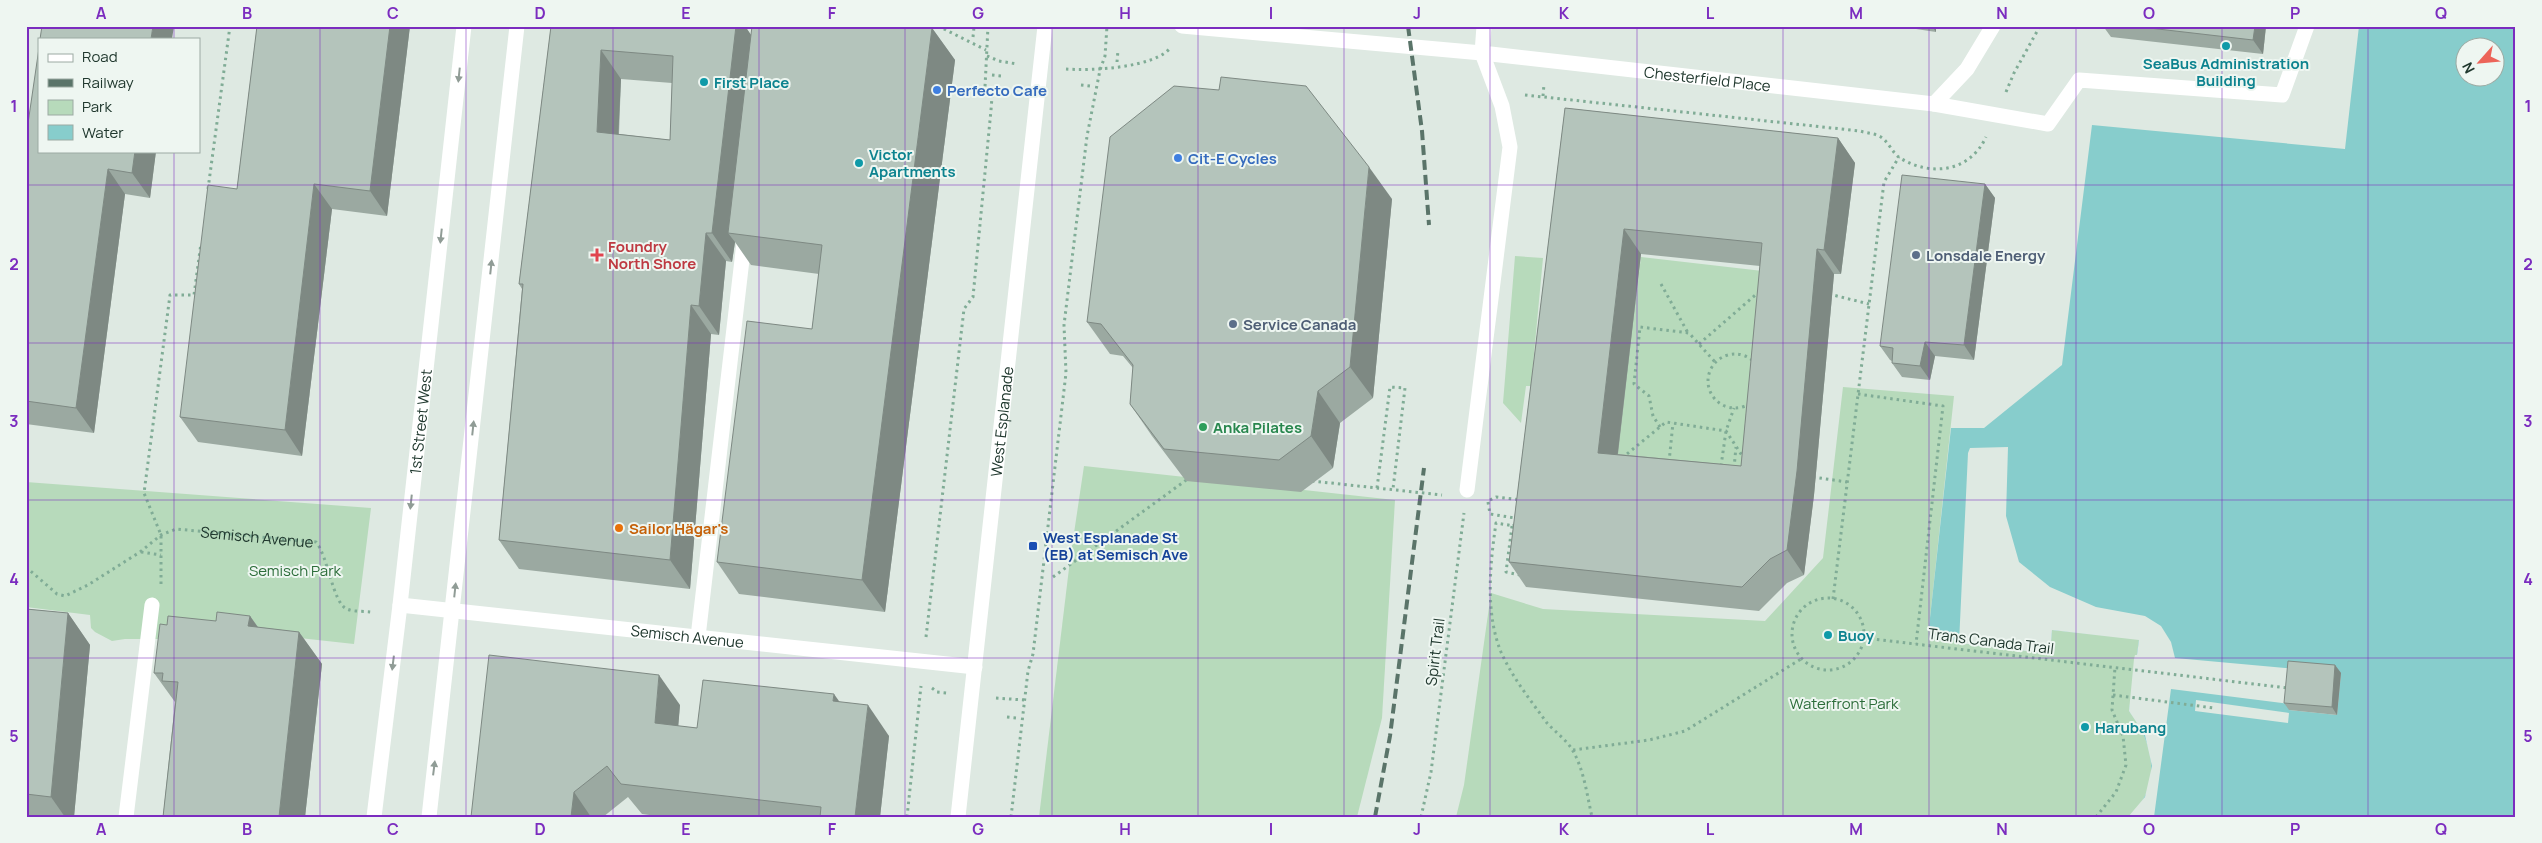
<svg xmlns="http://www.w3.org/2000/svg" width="2542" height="843" font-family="Manrope,sans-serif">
  <rect width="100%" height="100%" fill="#dee9e2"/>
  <g fill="#b7dabb">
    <polygon points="1515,256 1543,258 1531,386 1526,386 1521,423 1503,403"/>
    <polygon points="1641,257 1780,273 1754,487 1613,473"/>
    <path d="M1843,387L1954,396L1929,627L2050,654L2052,630L2139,639L2129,711C2154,742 2163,788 2128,817H1456L1464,785L1491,593L1543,609L1765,621L1823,558Z"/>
    <polygon points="1084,466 1395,500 1382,718 1357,817 1039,817 1070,560"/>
    <polygon points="26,482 371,508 354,644 199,627 165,639 125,639 112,641 95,632 91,628 90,615 26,607"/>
  </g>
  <path fill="#87cdcc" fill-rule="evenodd" d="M2359,26H2516V817H2128C2163,788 2154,742 2129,711L2139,639L2052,630L2050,654L1959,643L1929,627L1951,428H1984L2062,365L2092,125L2345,149ZM2464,48H2494V78H2464Z"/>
  <g fill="#dee9e2">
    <polygon points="2008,447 2006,516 2019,562 2050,587 2096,607 2145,616 2161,626 2171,642 2175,658 2341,673 2337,715 2289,710 2289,704 2171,689 2154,817 2128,817 2145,797 2152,766 2145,735 2129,711 2134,659 2135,655 2137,655 2139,640 2052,630 2050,654 1959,643 1968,453 1970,448"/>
    <polygon points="2196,700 2289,713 2288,723 2195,711"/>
  </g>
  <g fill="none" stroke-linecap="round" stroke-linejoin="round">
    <g stroke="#80ac96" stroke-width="3" stroke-dasharray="2.5 4" stroke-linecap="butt">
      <polyline points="938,26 986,50"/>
      <polyline points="973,37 974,27"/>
      <polyline points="987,56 999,61 1017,64"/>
      <polyline points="1117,62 1118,50"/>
      <path d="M1066,69C1090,71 1156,68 1171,47"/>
      <polyline points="992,75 1002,76"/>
      <polyline points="1081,85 1090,86"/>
      <polyline points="2006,92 2014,73 2040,26"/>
      <path d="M1525,95L1860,131C1866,133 1873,133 1879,136C1888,140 1892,153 1900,158C1931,177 1970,172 1986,137"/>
      <polyline points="1543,96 1544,84"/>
      <polyline points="208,189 230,26"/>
      <polyline points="1661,284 1688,333"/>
      <polyline points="1829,294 1869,304"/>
      <polyline points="1699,344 1760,291"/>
      <circle cx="1735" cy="381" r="27"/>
      <polyline points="1858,394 1943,406 1916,644"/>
      <polyline points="1660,427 1653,416 1649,396 1634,384 1640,327 1689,333 1715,362"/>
      <polyline points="1622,458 1666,422 1726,431 1743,457"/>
      <polyline points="1669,462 1673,423"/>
      <polyline points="1721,466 1726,431 1734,408"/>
      <polyline points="1734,468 1736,447"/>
      <polyline points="1813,477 1847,482"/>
      <polyline points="1312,481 1442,495"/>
      <polyline points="1377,488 1390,387 1405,388 1393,489"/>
      <polyline points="1490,500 1496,497 1521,500"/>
      <polyline points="1488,502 1490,514 1515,518"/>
      <path d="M1514,524V526L1496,523C1490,564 1485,613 1501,652C1512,677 1531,701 1547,723C1555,732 1567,740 1573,751C1584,770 1587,795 1592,817"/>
      <polyline points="1512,526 1506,572 1520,575"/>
      <polyline points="141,552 161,555"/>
      <path id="s1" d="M26,567L57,594L65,596L88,585L140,552L161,535L176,529L303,541L316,542C328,556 333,604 347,609C354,612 364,611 371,612"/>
      <polyline points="1053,577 1189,478"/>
      <polyline points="161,584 161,535 144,493 170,295 194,295 201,243"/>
      <circle cx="1828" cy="634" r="36"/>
      <polyline points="1833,599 1884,182 1899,157"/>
      <polyline points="926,637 964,309 973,297 991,110 992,97 985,87 988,26"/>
      <polyline points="1864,638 2288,688"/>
      <polyline points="932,688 937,692 947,693"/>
      <polyline points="2113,695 2214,708"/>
      <polyline points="996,698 1024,700"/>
      <polyline points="1007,717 1017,718"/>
      <polyline points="1573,750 1649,740 1685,731 1801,659"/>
      <polyline points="907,817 921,686"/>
      <polyline points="1011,817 1028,671 1033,654 1066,373 1064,325 1087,136 1100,70 1105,56 1107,26"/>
      <polyline points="1421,817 1431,772 1464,513"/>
      <polyline points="2096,817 2116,792 2126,765 2123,736 2112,710 2115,667"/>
    </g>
    <g stroke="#fff" stroke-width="15">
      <polyline points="1934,104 2048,124 2079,80 2282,95 2307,26"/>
      <polyline points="1467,490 1510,147 1502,106 1482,53"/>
      <polyline points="698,637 745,234"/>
      <polyline points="126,817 152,605"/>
    </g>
    <g stroke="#fff" stroke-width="15">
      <path id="s2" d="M1484,26L1482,53L1934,104L1967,69L1993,26"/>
      <path id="s3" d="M400,605L975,667"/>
      <path id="s4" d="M374,817L400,605L464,26"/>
      <polyline points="429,817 517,26"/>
    </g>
    <polyline stroke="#fff" stroke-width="15" points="1182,26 1482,53"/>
    <path stroke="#fff" stroke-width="15" id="s5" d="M958,817L1045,26"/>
    <g stroke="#5a7469" stroke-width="4" stroke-dasharray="10 5" stroke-linecap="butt">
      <polyline points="1408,26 1422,131 1429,225"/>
      <polyline points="1375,817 1390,736 1424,468"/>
    </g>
  </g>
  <g fill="#9ba9a1" fill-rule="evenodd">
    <polygon points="257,26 410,26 387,216 332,209 302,456 198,442 180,417 237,189"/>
    <path d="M551,26H745L751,35L932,28L955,60L885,612L739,594L717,562L812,329L819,274L751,265L735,242L732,262L726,261L719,335L711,334L690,589L519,569L499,540L522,289L519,284ZM621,79L672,83L670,140L619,134Z"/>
    <polygon points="1896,26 1936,26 1936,32"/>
    <polygon points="2103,26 2266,26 2263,54 2111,37"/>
    <path d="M1565,108L1838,138L1855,163L1841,274H1834L1814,495L1804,575L1787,583L1759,611L1526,587L1509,562ZM1641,254L1760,266L1741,466L1618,454Z"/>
    <polygon points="26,137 156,151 150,198 125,194 94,433 26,424"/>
    <polygon points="1985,184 1995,198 1974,360 1935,356 1930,380 1902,377 1892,363 1892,361 1890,360 1880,346"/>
    <polygon points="1392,199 1373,398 1340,423 1333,468 1301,492 1186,481 1152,436 1130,404 1133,368 1123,356 1110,354 1087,322"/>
    <polygon points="26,609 68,613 90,645 74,817 26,817"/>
    <polygon points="250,616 258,627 299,632 322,664 305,817 163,817 175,702 154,673 167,625 216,621"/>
    <polygon points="2335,665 2341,673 2337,715 2289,710 2284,703"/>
    <polygon points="839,702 889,736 880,817 664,817 642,814 628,797 603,817 471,817 680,705 678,726 697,728"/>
  </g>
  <g fill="#7e8983">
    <polygon points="153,26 174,26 172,39 151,39"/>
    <polygon points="390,26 410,26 387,216 370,191"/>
    <polygon points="736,26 745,26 757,44 728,233 735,242 732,262 712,233"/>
    <polygon points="1932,26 1936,26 1936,32"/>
    <polygon points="2255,26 2266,26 2263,54 2253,40"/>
    <polygon points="932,28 955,60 885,612 862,580"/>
    <polygon points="601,50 621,79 617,161 597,132"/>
    <polygon points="1838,138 1855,163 1841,274 1824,250"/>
    <polygon points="135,151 156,151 150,198 132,173"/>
    <polygon points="1369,167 1392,199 1373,398 1350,367"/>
    <polygon points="108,169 125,194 94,433 76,408"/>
    <polygon points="314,184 332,209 302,456 285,430"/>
    <polygon points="1985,184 1995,198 1974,360 1964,345"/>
    <polygon points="1624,229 1641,254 1615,477 1598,453"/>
    <polygon points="706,233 726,261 719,335 699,306"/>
    <polygon points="1817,249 1834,274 1814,495 1804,575 1787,550"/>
    <polygon points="691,305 711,334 690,589 670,560"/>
    <polygon points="1925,342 1935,356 1930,380 1920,366"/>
    <polygon points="1318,391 1340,423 1333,468 1311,436"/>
    <polygon points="68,613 90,645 74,817 65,817 51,797"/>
    <polygon points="250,616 272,648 248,626"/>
    <polygon points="299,632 322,664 305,817 279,817"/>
    <polygon points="2335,665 2341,673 2337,715 2332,707"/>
    <polygon points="659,675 680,705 676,754 655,723"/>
    <polygon points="834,694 856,725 833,701"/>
    <polygon points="868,705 889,736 880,817 855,817"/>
    <polygon points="574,792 591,817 571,817"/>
  </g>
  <g fill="#b4c4bb" stroke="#7e8983" fill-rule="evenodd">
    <polygon points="42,26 153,26 151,39 40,39"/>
    <polygon points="257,26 390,26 370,191 314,184 285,430 180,417 208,185 237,189"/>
    <path d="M551,26H736L712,233H706L699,306L691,305L670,560L499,540L523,284H519ZM601,50L673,56L670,140L597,132Z"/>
    <polygon points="752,26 920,26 932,28 862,580 717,562 747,321 812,329 822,245 728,233"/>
    <polygon points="2132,26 2255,26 2253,40"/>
    <polygon points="39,48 39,151 135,151 132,173 108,169 76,408 26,401 26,137"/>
    <polygon points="1221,77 1306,86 1369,167 1350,367 1318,391 1311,436 1279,460 1164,449 1130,404 1133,365 1101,324 1087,322 1110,137 1174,86 1219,90"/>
    <path d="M1565,108L1838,138L1824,250L1817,249L1797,471L1787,550L1770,559L1742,587L1509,562ZM1624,229L1762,243L1741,466L1598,453Z"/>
    <polygon points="1902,175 1985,184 1964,345 1925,342 1920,366 1892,363 1893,348 1880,346"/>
    <polygon points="26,609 68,613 51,797 26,794"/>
    <polygon points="217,612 250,616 248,626 299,632 279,817 163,817 178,682 162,681 163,673 154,673 160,624 167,625 168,616 216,621"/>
    <polygon points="489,655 659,675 655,723 697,728 703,680 834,694 833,701 868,705 855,817 820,817 821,807 621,784 607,766 574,792 571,817 471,817"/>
    <polygon points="2288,661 2335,665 2332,707 2284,703"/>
  </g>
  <defs><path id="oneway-solid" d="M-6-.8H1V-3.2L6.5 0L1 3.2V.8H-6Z" transform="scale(1.25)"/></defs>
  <g fill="#909c96">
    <use href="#oneway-solid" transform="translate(459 75) rotate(96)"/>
    <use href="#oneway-solid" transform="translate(441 236) rotate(96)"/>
    <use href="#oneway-solid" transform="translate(491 267) rotate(-84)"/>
    <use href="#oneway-solid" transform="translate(473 428) rotate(-84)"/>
    <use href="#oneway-solid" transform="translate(411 502) rotate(96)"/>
    <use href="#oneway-solid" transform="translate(455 590) rotate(-84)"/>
    <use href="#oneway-solid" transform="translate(393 663) rotate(97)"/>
    <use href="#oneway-solid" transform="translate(434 768) rotate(-83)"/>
  </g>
  <path fill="none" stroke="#7b2cbf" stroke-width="1" stroke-opacity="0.55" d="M174,26V39M320,26V817M466,26V817M613,26V817M759,26V817M905,26V817M1052,26V817M1198,26V817M1344,26V817M1490,26V817M1637,26V817M1783,26V817M1929,26V817M2076,26V817M2222,26V817M2368,26V817M174,151V817M26,185H2516M26,343H2516M26,500H2516M26,658H2516"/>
  <g fill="#0f9aa8" stroke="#eef6f1" stroke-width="2">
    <circle cx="2226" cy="46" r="5"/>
    <circle cx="704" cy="82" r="5"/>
    <circle cx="859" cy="163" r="5"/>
    <circle cx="1828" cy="635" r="5"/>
    <circle cx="2085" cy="727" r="5"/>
  </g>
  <g fill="#3f7fe0" stroke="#eef6f1" stroke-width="2">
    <circle cx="937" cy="90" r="5"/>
    <circle cx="1178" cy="158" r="5"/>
  </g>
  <path fill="#e0444e" stroke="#eef6f1" stroke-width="2" d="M594.5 247.5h5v5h5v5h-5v5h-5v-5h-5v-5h5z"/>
  <g fill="#5c6f8a" stroke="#eef6f1" stroke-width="2">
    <circle cx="1916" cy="255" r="5"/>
    <circle cx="1233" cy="324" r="5"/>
  </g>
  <circle fill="#2e9e5b" stroke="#eef6f1" stroke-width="2" cx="1203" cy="427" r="5"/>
  <circle fill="#e8710a" stroke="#eef6f1" stroke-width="2" cx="619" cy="528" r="5"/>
  <rect fill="#1a4fb4" stroke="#eef6f1" stroke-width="2" x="1028" y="541" width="10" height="10" rx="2.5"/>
  <g text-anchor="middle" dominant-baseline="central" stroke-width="4" stroke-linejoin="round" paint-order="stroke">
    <g font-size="15" font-weight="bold" fill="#0d838f" stroke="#eef6f1" text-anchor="start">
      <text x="2226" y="63" text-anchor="middle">SeaBus Administration<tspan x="2226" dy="17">Building</tspan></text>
      <text x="714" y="82">First Place</text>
      <text x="869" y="154">Victor<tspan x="869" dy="17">Apartments</tspan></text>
      <text x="1838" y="635">Buoy</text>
      <text x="2095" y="727">Harubang</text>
    </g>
    <g font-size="15" fill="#20382e" stroke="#eef6f1">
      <text stroke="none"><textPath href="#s2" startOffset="254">Chesterfield Place</textPath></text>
      <text stroke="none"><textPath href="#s4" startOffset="398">1st Street West</textPath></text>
      <text stroke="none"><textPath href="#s5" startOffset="398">West Esplanade</textPath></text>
      <text stroke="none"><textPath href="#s1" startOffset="261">Semisch Avenue</textPath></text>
      <text stroke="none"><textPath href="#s3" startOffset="289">Semisch Avenue</textPath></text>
      <text transform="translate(1991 641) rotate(7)">Trans Canada Trail</text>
      <text transform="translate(1435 652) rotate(-83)">Spirit Trail</text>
    </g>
    <g font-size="15" font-weight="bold" fill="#366cbe" stroke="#eef6f1" text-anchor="start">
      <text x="947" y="90">Perfecto Cafe</text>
      <text x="1188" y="158">Cit-E Cycles</text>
    </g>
    <g font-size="15" font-weight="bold" fill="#be3a42" stroke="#eef6f1" text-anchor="start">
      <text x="608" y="246">Foundry<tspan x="608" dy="17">North Shore</tspan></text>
    </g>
    <g font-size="15" font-weight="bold" fill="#4e5e75" stroke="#eef6f1" text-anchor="start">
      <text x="1926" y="255">Lonsdale Energy</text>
      <text x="1243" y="324">Service Canada</text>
    </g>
    <g font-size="15" font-weight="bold" fill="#27864d" stroke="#eef6f1" text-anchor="start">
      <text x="1213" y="427">Anka Pilates</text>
    </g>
    <g font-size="15" font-weight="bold" fill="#c56008" stroke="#eef6f1" text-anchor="start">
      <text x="629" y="528">Sailor Hägar's</text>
    </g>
    <g font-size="15" font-weight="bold" fill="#164399" stroke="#eef6f1" text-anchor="start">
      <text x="1043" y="537">West Esplanade St<tspan x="1043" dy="17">(EB) at Semisch Ave</tspan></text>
    </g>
    <g font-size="15" fill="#2c6d3a" stroke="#eef6f1">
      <text x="295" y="570">Semisch Park</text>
      <text x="1844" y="703">Waterfront Park</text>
    </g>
  </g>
  <rect width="2542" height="843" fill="none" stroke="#eef6f1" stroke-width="55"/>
  <rect x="38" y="38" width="162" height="115" fill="#eef6f1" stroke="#9caaa3"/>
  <rect x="48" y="54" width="25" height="8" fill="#ffffff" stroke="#9caaa3"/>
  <text x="82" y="62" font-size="15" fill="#20382e">Road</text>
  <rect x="48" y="79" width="25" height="8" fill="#5a7469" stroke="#9caaa3"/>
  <text x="82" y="88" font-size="15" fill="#20382e">Railway</text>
  <rect x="48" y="100" width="25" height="15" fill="#b7dabb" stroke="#9caaa3"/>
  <text x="82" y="112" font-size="15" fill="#20382e">Park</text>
  <rect x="48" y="125" width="25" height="15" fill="#87cdcc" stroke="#9caaa3"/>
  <text x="82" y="138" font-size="15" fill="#20382e">Water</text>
  <g transform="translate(2480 62) rotate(243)"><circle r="24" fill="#eef6f1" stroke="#9caaa3"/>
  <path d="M0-4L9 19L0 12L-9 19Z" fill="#ec6459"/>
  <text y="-8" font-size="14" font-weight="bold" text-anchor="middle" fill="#20382e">N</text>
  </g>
  <rect x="28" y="28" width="2486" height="788" fill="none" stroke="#7b2cbf" stroke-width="2"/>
  <g font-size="16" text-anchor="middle" font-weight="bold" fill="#7b2cbf">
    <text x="101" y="19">A</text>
    <text x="247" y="19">B</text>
    <text x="393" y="19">C</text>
    <text x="540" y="19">D</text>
    <text x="686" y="19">E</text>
    <text x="832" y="19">F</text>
    <text x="978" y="19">G</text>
    <text x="1125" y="19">H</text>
    <text x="1271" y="19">I</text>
    <text x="1417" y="19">J</text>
    <text x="1564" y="19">K</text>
    <text x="1710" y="19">L</text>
    <text x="1856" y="19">M</text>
    <text x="2002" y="19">N</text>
    <text x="2149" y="19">O</text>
    <text x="2295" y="19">P</text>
    <text x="2441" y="19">Q</text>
    <text x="14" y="112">1</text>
    <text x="2528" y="112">1</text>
    <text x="14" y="270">2</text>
    <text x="2528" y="270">2</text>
    <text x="14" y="427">3</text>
    <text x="2528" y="427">3</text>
    <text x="14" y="585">4</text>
    <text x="2528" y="585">4</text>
    <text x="14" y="742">5</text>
    <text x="2528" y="742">5</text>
    <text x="101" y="835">A</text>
    <text x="247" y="835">B</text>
    <text x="393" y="835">C</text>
    <text x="540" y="835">D</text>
    <text x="686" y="835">E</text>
    <text x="832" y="835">F</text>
    <text x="978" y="835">G</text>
    <text x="1125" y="835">H</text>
    <text x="1271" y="835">I</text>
    <text x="1417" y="835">J</text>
    <text x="1564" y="835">K</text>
    <text x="1710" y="835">L</text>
    <text x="1856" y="835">M</text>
    <text x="2002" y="835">N</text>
    <text x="2149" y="835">O</text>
    <text x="2295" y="835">P</text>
    <text x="2441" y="835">Q</text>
  </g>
</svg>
